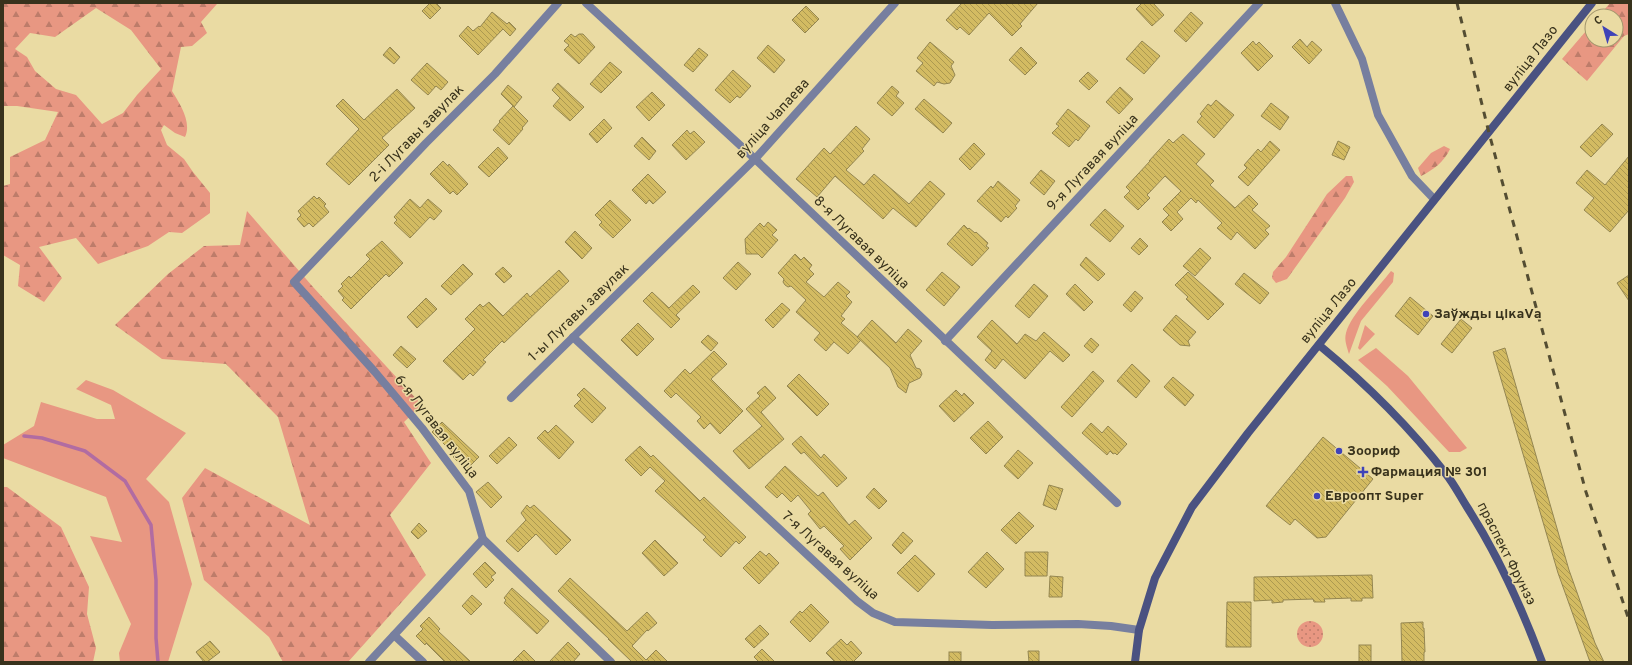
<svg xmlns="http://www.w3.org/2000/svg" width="1632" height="665" font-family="Overpass,sans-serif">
  <defs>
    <pattern id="forest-firs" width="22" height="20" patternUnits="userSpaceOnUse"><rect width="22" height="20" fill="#e89782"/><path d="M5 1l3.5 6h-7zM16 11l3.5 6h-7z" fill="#bd7c6a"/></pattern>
    <pattern id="park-dots" width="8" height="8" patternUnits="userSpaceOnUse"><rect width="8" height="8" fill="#e89782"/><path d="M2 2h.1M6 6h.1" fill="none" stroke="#bd7c6a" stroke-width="1.8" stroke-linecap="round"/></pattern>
    <pattern id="building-back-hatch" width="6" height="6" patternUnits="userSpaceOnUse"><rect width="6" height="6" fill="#d3bb62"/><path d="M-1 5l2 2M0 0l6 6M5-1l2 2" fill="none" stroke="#ac9950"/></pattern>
  </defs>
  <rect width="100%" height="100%" fill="#eadba3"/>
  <g fill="#e89782">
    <path d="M1391,271L1394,273L1393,282L1361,321L1349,354C1347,347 1344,340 1346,333C1351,314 1379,287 1391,271Z"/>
    <polygon points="1365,325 1375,334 1360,350 1358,348"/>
    <polygon points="1376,348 1408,376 1467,448 1460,452 1449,452 1387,386 1358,360"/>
    <polygon points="86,380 113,390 186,433 146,479 169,502 192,584 168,662 120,662 119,653 131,624 90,536 122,542 106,497 3,458 3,445 34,426 41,402 97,419 115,419 111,405 76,389"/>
  </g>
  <g fill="url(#forest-firs)" fill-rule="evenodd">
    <path d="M3,3H222L217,4L201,22L207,33L192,46L181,47L172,91C180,104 192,122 185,137L175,133L164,125L161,130L167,145L184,159L193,172L210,193V213L182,233L169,232L148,246L98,264L76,238L39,247L62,278L44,302L18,286L20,265L3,255V186L10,184V157L45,140L58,112L17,106H3ZM96,8L131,30L161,69L137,95L123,113L102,124L76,95L56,89L35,71L27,57L15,49L30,33L55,37Z"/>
    <polygon points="1610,3 1629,3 1629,34 1624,36 1587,81 1562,59 1592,24 1592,40 1616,40 1616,16 1599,16"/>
    <path d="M1444,146L1450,149C1444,162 1433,170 1421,176L1418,168L1431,153Z"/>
    <polygon points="1346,176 1352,176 1354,182 1345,198 1287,279 1276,283 1272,278 1273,272 1286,257 1327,194"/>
    <polygon points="247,211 313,287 422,405 404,422 431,463 390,515 426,575 348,662 283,662 269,637 204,580 182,498 205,468 310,525 278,417 226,364 162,359 115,325 168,274 204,246 240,245"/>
    <polygon points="3,487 7,487 61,527 89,587 87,614 96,648 93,662 3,662"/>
  </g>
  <circle fill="url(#park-dots)" cx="1310" cy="634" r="13"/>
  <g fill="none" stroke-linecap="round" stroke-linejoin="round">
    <polyline stroke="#b16ca2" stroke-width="3.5" points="24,436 42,438 85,451 125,481 151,525 156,580 156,638 158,662"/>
  </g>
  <g fill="url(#building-back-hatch)" stroke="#948651">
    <polygon points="430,3 436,3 441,8 430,19 422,11"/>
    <polygon points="962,3 1038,3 1020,24 1022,26 1012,36 989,13 969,35 960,27 957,30 946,20"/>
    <polygon points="1142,3 1153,3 1164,15 1152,26 1136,9"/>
    <polygon points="806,6 819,19 805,33 792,20"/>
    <polygon points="492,12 507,24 509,22 516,29 510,36 503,29 478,55 459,36 468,26 473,31 479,26 480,27"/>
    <polygon points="1191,12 1203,23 1186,42 1174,31"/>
    <polygon points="571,34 575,37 579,34 583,34 595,47 579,64 564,50 569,45 564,41"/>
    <polygon points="1300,39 1307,47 1312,41 1322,50 1309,64 1292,47"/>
    <polygon points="1142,41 1160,56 1144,74 1126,59"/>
    <polygon points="1253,41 1256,45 1259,42 1273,56 1258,71 1241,53"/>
    <polygon points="930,42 954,62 951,66 955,75 950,83 944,84 937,82 934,86 916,71 923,63 917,58"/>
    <polygon points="768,45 785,60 774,73 757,58"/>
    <polygon points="390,47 400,57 394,64 383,55"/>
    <polygon points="1021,47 1037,63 1025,75 1009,60"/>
    <polygon points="699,48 708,55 693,72 684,65"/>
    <polygon points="610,62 622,72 601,93 590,84"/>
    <polygon points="427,63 448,82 441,90 436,86 428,95 411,80"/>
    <polygon points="733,70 751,86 740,98 737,96 730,103 715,90"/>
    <polygon points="1088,72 1098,81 1089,90 1079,81"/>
    <polygon points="558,83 584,107 570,121 553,106 560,98 552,90"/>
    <polygon points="508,85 522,97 514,107 501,94"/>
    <polygon points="892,86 899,92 896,96 904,103 892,116 877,103"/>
    <polygon points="1120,87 1133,99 1119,114 1106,102"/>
    <polygon points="397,89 415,108 382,138 389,145 349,185 326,164 359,129 336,106 343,99 364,120"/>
    <polygon points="652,92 665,105 649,121 636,107"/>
    <polygon points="924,99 952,123 943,133 915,109"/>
    <polygon points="1216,100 1234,115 1214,138 1197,122 1202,116 1200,114 1208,104 1211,106"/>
    <polygon points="1271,103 1289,117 1280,130 1261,116"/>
    <polygon points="513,106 528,121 522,128 523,129 509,145 493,130 500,122 499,121"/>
    <polygon points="1068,109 1090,126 1078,141 1076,139 1069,147 1052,133 1059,126 1056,124"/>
    <polygon points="604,119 612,128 597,143 589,134"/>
    <polygon points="1602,124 1613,134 1591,157 1580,147"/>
    <polygon points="856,126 870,139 862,149 864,151 846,170 864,185 874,174 909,204 930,181 945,194 916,227 893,208 883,219 835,176 817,197 796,179 824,148 830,154"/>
    <polygon points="687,130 690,134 694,131 705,142 686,160 672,145"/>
    <polygon points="1183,134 1205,154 1196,164 1214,181 1210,185 1235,208 1249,195 1258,204 1252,210 1270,226 1265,230 1269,234 1255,249 1237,232 1231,240 1217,228 1222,223 1198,200 1196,203 1191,198 1177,212 1183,219 1171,231 1162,222 1169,215 1163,209 1181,191 1165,176 1147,195 1150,198 1138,210 1124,197 1130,191 1126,187 1150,161 1149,161 1169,139 1173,143"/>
    <polygon points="642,137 656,151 649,160 634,146"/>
    <polygon points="1270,141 1280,150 1248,186 1238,177 1247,168 1244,165 1258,149 1261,152"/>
    <polygon points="1338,141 1350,147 1344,160 1332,155"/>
    <polygon points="974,143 985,154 970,170 959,159"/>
    <polygon points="498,147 508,158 489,177 478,167"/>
    <polygon points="1629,156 1629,210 1610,232 1584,210 1594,198 1576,183 1587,170 1605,185"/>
    <polygon points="443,161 448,166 449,164 468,184 457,195 453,191 450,194 430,174"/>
    <polygon points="1041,170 1055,181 1044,195 1030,183"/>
    <polygon points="648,174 666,192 653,204 649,200 646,204 632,190"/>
    <polygon points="998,181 1020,200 1015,206 1017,208 1008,218 1006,216 1001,222 977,201 991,186 993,188"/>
    <polygon points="314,196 317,199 319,197 326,204 324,206 329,212 313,227 309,223 304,227 297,219 301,215 298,211"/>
    <polygon points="410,199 420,208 428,199 442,211 434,220 430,217 410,238 394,223 397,220 394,217"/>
    <polygon points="610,200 631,220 613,238 599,225 602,222 595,215"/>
    <polygon points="1105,209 1124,226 1110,242 1090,225"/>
    <polygon points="768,222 777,230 772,235 778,240 762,258 758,254 746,254 745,239 760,223 764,227"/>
    <polygon points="964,225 968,229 969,228 975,233 976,232 988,243 986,246 989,248 972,266 947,244"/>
    <polygon points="575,231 592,248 582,259 565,242"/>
    <polygon points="1140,238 1148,246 1139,255 1131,248"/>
    <polygon points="382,241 403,263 389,277 386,274 351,309 342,300 344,298 338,291 343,286 341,284 349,276 351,278 370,259 366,255"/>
    <polygon points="1200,248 1211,258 1195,276 1183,266"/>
    <polygon points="795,254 801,260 804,257 812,265 809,269 814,274 806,282 824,297 838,282 850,292 846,296 852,302 841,316 845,319 841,323 861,340 848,354 834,342 826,351 814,340 820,333 796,312 806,300 791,286 788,287 785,285 783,282 784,279 778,273"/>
    <polygon points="1086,257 1105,274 1098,281 1080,265"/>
    <polygon points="738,262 751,274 736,290 723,278"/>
    <polygon points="463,264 473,274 451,295 441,286"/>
    <polygon points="503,267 512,276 504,283 495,274"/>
    <polygon points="559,270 569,281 504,343 502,341 483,360 486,362 473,376 470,373 463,380 443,361 475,329 465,319 480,304 483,307 489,302 503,316 527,293 530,297"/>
    <polygon points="942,272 960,287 944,306 926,290"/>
    <polygon points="1188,272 1224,304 1208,320 1186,299 1188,297 1175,285"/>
    <polygon points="1244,273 1269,293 1260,304 1235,284"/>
    <polygon points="1629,275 1629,301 1617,283"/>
    <polygon points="1034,284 1048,296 1029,318 1015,306"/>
    <polygon points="1075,284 1093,302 1084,311 1066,294"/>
    <polygon points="693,285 700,292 676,315 680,319 671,328 643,301 652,292 669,308"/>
    <polygon points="1135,291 1143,298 1131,312 1123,305"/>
    <polygon points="1410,297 1433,316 1418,335 1395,316"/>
    <polygon points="426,298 437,309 417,328 407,317"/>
    <polygon points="782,303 790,310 773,328 765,320"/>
    <polygon points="1176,315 1196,332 1188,341 1190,346 1180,345 1163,330"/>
    <polygon points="1461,319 1472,328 1452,353 1441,344"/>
    <polygon points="872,320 896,343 908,329 922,341 910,355 916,368 920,369 922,374 920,378 909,383 906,393 898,387 890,368 857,337"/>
    <polygon points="992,320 1017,344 1025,334 1036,341 1044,332 1070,355 1063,362 1050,351 1025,379 1003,359 995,369 985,360 992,351 977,337"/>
    <polygon points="638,323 654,339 637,356 621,340"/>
    <polygon points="708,335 718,343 711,351 701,342"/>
    <polygon points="1091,338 1099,345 1092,353 1084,346"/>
    <polygon points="401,346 416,359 407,368 393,355"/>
    <polygon points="1505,348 1569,570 1595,643 1604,662 1590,662 1558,573 1493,352"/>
    <polygon points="714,351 727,364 711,379 743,411 720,434 710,423 704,429 697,421 701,417 676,393 671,398 664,391 685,369 690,374"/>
    <polygon points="1132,364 1150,381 1136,398 1117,381"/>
    <polygon points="1093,371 1104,381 1072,417 1061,407"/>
    <polygon points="799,374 829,404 817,416 787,386"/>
    <polygon points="1173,377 1194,395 1185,406 1164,387"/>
    <polygon points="765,386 776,398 761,412 784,439 749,469 733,451 762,426 746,409 760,396 757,393"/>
    <polygon points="584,388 606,408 592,423 574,406 581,399 577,395"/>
    <polygon points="956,390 962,396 964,393 974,403 954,422 939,406"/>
    <polygon points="988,421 1003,437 986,454 970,438"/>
    <polygon points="442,422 479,457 466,470 453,457 455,455 432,432"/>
    <polygon points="1091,423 1102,433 1108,426 1127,444 1117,455 1115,453 1113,454 1110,451 1107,455 1082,433"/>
    <polygon points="556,425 574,442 559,459 537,438 545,430 548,433"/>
    <polygon points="801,436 821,458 824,454 847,478 837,487 804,452 801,454 792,444"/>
    <polygon points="509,437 517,445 497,464 489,456"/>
    <polygon points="1323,437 1373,479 1326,537 1317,538 1295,519 1290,525 1266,506"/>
    <polygon points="640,446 651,457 653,455 700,501 704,497 746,537 739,544 736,541 721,557 703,540 706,537 655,491 665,481 650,467 641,476 625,460"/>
    <polygon points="1018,450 1033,463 1018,479 1004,466"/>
    <polygon points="785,466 818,496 823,492 849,525 855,520 872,538 850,560 840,549 844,546 824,526 820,529 808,514 811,511 798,495 791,502 782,493 777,498 765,487"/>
    <polygon points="488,482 502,497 491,508 476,492"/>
    <polygon points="1049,485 1063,489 1056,510 1043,505"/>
    <polygon points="874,488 887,501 879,509 866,497"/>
    <polygon points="527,505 530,508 534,505 571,540 556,555 536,534 518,552 506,541 526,520 521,513"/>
    <polygon points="1019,512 1034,526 1016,544 1001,530"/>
    <polygon points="419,523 427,531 418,539 411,532"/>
    <polygon points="903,532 913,541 901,554 892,545"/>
    <polygon points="655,540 678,563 664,576 642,553"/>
    <polygon points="760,551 766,556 769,553 779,563 759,584 743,568"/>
    <polygon points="987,552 1004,569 986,588 968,572"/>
    <polygon points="1025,552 1048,552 1047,576 1025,576"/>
    <polygon points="915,555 935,574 918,592 897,573"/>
    <polygon points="485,562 496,573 491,577 494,580 486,588 473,574"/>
    <polygon points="1372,575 1373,598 1362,598 1362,601 1351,601 1351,598 1324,599 1325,602 1314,602 1313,599 1283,600 1283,602 1272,603 1272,600 1254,601 1254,577"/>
    <polygon points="1050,576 1063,577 1062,597 1049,597"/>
    <polygon points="570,578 627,631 647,612 657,623 648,631 647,630 632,646 646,660 656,650 668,662 632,662 608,639 609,639 558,591"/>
    <polygon points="512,588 549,621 537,634 504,603 506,600 504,598"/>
    <polygon points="472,595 482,604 471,615 462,606"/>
    <polygon points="1227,602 1251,602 1251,647 1226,647"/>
    <polygon points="811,604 829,622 810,642 790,622 800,611 802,613"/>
    <polygon points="429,617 440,629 438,631 471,662 445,662 426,643 425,645 416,636 423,629 420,626"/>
    <polygon points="1423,622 1423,628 1424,628 1425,652 1424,652 1424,662 1402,662 1401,623"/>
    <polygon points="760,625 769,634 754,648 745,639"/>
    <polygon points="841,639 847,645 851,641 862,653 853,662 835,662 826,653"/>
    <polygon points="210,641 220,652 207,662 204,662 196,652"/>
    <polygon points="568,642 580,654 573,662 549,662"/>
    <rect x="1359" y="645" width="12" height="17"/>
    <polygon points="762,649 775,662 759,662 754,657"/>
    <polygon points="524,650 536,662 512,662"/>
    <polygon points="1028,651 1039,651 1039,662 1029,662"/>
    <rect x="949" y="652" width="12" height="10"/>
  </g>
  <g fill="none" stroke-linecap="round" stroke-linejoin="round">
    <g stroke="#777f9f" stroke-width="8">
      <polyline points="558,3 495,74 426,143 294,282 375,372 422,428 469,491 483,539 611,662"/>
      <polyline points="586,3 755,159 1117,503"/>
      <polyline points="1335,3 1362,59 1378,115 1412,176 1434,199"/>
      <polyline points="573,337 857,601 873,613 895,622 992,625 1078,624 1111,626 1139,630"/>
      <polyline points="945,341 1259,3"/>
      <polyline points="511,398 755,159 895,3"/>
      <polyline points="394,635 423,662"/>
      <polyline points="369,662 483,539"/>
    </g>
    <g stroke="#4a5281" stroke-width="8">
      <path d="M1319,345C1365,383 1409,426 1446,474C1454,484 1460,496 1467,507C1498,555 1522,608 1542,662"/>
      <polyline points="1135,662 1139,630 1155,578 1192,507 1248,433 1592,3"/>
    </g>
    <polyline stroke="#544d32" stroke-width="3" stroke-dasharray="7 7" stroke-linecap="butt" points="1457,3 1489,133 1586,492 1629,620"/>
  </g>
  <g fill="#3f43b8" stroke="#eadba3" stroke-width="1.5">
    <circle cx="1426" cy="314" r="4"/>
    <circle cx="1339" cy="451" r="4"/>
    <path d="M1361 466h4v4h4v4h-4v4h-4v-4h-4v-4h4z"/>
    <circle cx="1317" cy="496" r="4"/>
  </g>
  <g text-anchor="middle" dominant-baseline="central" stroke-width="3" stroke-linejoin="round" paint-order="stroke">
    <g font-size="14" fill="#38321c" stroke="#eadba3">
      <text transform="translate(1531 59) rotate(-52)">вуліца Лазо</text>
      <text transform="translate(773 119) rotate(-48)">вуліца Чапаева</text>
      <text transform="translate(417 134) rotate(-46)">2-і Лугавы завулак</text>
      <text transform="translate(1093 163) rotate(-47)">9-я Лугавая вуліца</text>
      <text transform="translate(861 243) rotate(44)">8-я Лугавая вуліца</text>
      <text transform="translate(1329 311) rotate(-51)">вуліца Лазо</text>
      <text transform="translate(579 313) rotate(-44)">1-ы Лугавы завулак</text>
      <text transform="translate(436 427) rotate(52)">6-я Лугавая вуліца</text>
      <text transform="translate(1506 554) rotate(63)">праспект Фрунзэ</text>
      <text transform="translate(830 556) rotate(42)">7-я Лугавая вуліца</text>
    </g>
    <g font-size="14" font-weight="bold" fill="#38321c" stroke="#eadba3" text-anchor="start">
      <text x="1434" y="314">Заўжды цікаVа</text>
      <text x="1347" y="451">Зоориф</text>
      <text x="1371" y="472">Фармация № 301</text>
      <text x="1325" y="496">Евроопт Super</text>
    </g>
  </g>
  <rect width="1632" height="665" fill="none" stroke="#38321c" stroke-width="8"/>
  <g transform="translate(1604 28) rotate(323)"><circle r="19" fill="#eadba3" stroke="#a3976d"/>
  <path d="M0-3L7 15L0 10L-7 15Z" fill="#3f43b8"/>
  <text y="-6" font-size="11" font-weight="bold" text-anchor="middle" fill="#38321c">С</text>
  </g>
</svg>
